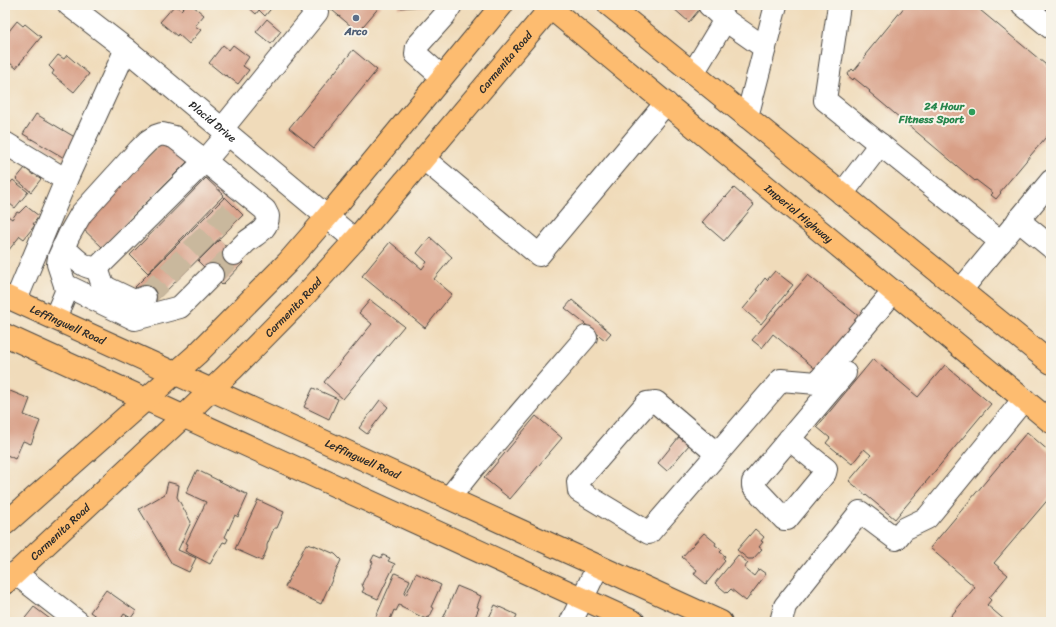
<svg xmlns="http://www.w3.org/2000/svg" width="1056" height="627" font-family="Sriracha,sans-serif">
  <rect width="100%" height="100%" fill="#f7f3e8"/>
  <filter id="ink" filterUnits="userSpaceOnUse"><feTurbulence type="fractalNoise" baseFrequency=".025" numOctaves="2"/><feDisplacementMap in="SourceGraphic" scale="8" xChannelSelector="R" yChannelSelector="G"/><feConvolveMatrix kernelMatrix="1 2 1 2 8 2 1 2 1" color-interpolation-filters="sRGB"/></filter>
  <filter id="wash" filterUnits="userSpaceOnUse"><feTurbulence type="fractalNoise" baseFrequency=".012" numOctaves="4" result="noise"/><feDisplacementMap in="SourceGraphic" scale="16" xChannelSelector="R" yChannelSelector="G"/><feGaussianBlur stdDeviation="0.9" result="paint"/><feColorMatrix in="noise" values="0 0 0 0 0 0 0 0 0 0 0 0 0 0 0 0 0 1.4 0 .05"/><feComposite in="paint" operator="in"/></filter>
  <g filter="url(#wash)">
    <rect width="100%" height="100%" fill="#f0dbba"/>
    <g id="blocks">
      <g fill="#d89f86">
        <polygon points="175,5 181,10 186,5 192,5 204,15 195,26 201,30 189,44 178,34 177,36 160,22"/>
        <polygon points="246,5 274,5 265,16 259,10 256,14"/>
        <polygon points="326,5 381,5 358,32"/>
        <polygon points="399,5 426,5 426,6 399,8"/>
        <polygon points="675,5 703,5 689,22 673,8"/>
        <polygon points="906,5 974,5 1051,69 1051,131 1000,192 1001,193 996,199 991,195 993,193 976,180 975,181 869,92 870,91 854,78 853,80 847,75 852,69 854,71 866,56 865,55"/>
        <polygon points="267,19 281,31 271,44 256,32"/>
        <polygon points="17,21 23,26 25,24 41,37 16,68 5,59 5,36"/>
        <polygon points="223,45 229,50 233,45 249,57 243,66 249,70 238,84 226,75 225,76 209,63"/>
        <polygon points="353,50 377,70 314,148 289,128"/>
        <polygon points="58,55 64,59 67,55 89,74 74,92 52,74 54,71 49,66"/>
        <polygon points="36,114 78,139 66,159 23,134"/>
        <polygon points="166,139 188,161 102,247 80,226"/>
        <polygon points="25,168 33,175 35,173 41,179 31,192 16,179"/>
        <polygon points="206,178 224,195 148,273 130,255"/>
        <polygon points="13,180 28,192 15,208 5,200 5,189"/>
        <polygon points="734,188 754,205 724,241 702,222 725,196 726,197"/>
        <polygon points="225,197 243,215 152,305 135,287"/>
        <polygon points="26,206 39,216 33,224 35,225 24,239 20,236 8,251 5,248 5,214 12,219 17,212 19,213"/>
        <polygon points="430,237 452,257 434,279 452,294 425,328 362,276 390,242 422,269 427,262 417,253"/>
        <polygon points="219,240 243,263 222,285 198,261"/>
        <polygon points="775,271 793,285 761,324 743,309 758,291 756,290 765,278 767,280"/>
        <polygon points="808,275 861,318 818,371 773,334 762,348 752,340"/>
        <polygon points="370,300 404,326 343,399 324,382 372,324 359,313"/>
        <polygon points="572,300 611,333 605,340 565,308"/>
        <polygon points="873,359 918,397 945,365 991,404 895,519 849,481 871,455 864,449 852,464 826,443 830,438 817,427"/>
        <polygon points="313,388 338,399 329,419 304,407"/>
        <polygon points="10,391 30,399 24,415 40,421 31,444 23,441 15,459 5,454 5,404"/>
        <polygon points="380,400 388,407 367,434 359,428"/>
        <polygon points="536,416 562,438 510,499 484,478"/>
        <polygon points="1027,432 1051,453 1051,496 994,563 1008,575 989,598 991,600 987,605 1007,622 946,622 975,587 930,548"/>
        <polygon points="679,437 689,445 667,471 658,463"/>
        <polygon points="197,470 248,495 238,517 235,515 225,537 228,539 226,543 223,542 210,564 185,551 188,544 186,543 206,502 186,493"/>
        <polygon points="168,482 179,485 177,497 191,522 178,550 196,558 189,572 172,564 139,509 165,494"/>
        <polygon points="258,500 284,512 277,528 274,528 267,545 267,549 262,561 235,549"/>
        <polygon points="755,529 764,537 761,541 763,542 759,547 762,549 753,559 748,559 737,550"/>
        <polygon points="704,533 716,543 715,545 722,550 720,552 725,556 723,559 725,561 706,584 694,574 697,570 682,557"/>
        <polygon points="306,544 314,546 314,545 335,554 341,560 321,604 285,587"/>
        <polygon points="374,555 381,558 383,555 390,558 388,561 395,564 378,599 362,592 364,589 362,584 373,562 371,561"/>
        <polygon points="738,555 748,563 744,568 754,576 759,569 766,574 746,601 731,589 727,593 715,583"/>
        <polygon points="395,573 410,580 404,594 406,595 416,573 441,585 431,607 434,608 429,618 427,617 426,619 401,607 401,606 399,605 396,611 394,610 389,622 374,621"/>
        <polygon points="457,586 481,596 477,607 479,608 473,622 442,621"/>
        <polygon points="106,590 136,611 131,618 124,614 119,622 104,622 90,612"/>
        <polygon points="495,605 517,615 514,622 487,622"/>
        <polygon points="34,607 54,622 22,622"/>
      </g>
    </g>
  </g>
  <g filter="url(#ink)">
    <use href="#blocks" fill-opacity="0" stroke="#494540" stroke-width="1"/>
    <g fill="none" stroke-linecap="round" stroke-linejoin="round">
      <g stroke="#c9b89d" stroke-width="22" stroke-dasharray="22 11" stroke-linecap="butt">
        <polyline points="212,275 234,254"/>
        <polyline points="145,297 235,207"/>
      </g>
      <defs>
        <g id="minor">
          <path id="s1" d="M69,5L126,49L355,240"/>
          <polyline points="839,5 825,100 1001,242"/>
          <polyline points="1023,5 1051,28"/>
          <polyline points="725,20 765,48"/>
          <polyline points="693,73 725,20 709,5"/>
          <polyline points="442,77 416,54 417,46 444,16 451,5"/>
          <polyline points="747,117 776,5"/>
          <polyline points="222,129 317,12 309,5"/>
          <polyline points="5,143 66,180"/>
          <polyline points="424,159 539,255 666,103"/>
          <polyline points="842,194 880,144"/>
          <polyline points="1018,220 1051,247"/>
          <path d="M63,247C73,256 83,269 97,268L205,161L228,134"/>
          <polyline points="97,268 102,283 107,288 132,300 137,300 145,297"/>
          <polyline points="65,285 135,319 180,307 212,275"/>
          <polyline points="961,290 1051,181"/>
          <polyline points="16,300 66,180 126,49"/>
          <path d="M55,318L66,292L65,285L58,264L59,257L69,235L81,214L139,150L148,141L156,136L162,134L174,137L205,161L265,210L268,216C268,230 256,234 246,242C242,246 238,250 234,254"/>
          <polyline points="789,439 826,469 825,473 787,519 784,519 753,486 753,482 845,373"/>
          <polyline points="717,454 656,402 647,403 578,482 579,491 649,533 781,380 817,383 894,291"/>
          <polyline points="449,498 473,468 586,337"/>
          <polyline points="15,573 78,622"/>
          <polyline points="571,622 598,566"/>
          <polyline points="781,622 785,606 860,512 896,539 904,529 927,518 1024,399"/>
        </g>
        <g id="major">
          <path id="s2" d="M547,5L1051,422"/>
          <polyline points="609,5 1051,363"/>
          <path id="s3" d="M5,296L721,622"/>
          <polyline points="5,335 634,622"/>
          <polyline points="5,524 197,354 287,263 327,217 502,5"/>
          <path id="s4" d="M5,583L183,417L234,368L298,303L355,240L553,5"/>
        </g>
      </defs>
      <use href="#minor" stroke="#494540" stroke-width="24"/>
      <use href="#major" stroke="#494540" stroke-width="24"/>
      <use href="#minor" stroke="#fff" stroke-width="22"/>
      <use href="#major" stroke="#fdbc70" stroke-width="22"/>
    </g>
  </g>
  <circle fill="#5c6f8a" stroke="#f7f3e8" stroke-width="1.5" cx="356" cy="18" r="4"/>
  <circle fill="#2e9e5b" stroke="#f7f3e8" stroke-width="1.5" cx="972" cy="112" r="4"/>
  <g text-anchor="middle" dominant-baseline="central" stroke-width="4" stroke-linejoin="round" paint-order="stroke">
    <g font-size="11" font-weight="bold" fill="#4e5e75" stroke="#f7f3e8">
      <text x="356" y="31">Arco</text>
    </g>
    <g font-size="11" fill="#2b2b2b" stroke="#f7f3e8">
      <text stroke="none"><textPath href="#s4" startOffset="723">Carmenita Road</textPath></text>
      <text stroke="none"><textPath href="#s1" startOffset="185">Placid Drive</textPath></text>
      <text stroke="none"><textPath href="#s2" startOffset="327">Imperial Highway</textPath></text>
      <text stroke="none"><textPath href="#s4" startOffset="399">Carmenita Road</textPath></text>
      <text stroke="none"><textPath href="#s3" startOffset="69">Leffingwell Road</textPath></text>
      <text stroke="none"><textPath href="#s3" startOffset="393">Leffingwell Road</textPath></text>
      <text stroke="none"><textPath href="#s4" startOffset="75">Carmenita Road</textPath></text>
    </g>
    <g font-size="11" font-weight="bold" fill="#27864d" stroke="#f7f3e8" text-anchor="end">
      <text x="964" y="106">24 Hour<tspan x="964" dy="13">Fitness Sport</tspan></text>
    </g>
  </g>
  <rect width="1056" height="627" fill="none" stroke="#f7f3e8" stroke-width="20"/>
</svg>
